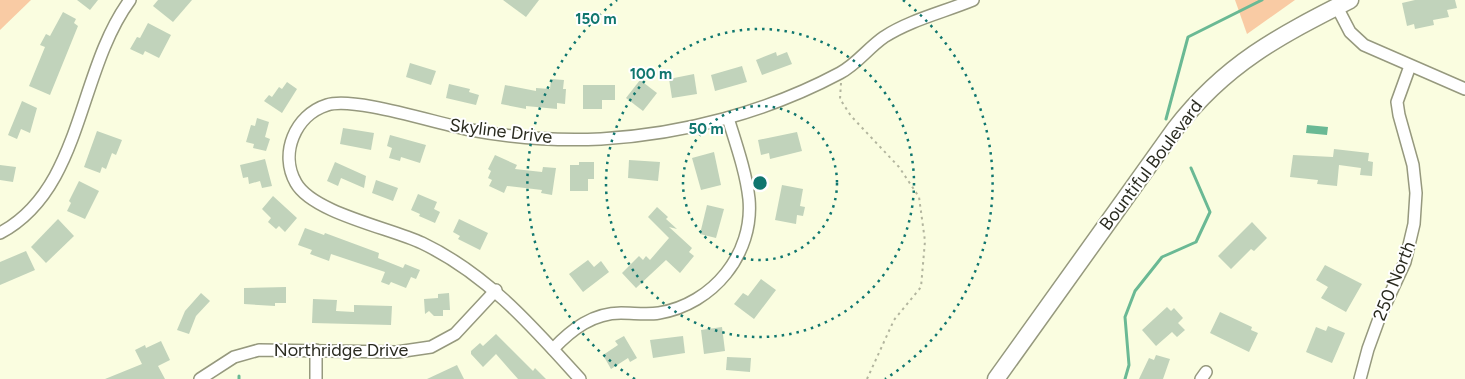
<svg xmlns="http://www.w3.org/2000/svg" width="1465" height="379" font-family="Figtree,sans-serif">
  <rect width="100%" height="100%" fill="#fafde0"/>
  <g fill="#f9cba4">
    <polygon points="0,0 31,0 0,30"/>
    <polygon points="1235,0 1295,0 1247,34"/>
  </g>
  <polygon fill="#6ab994" points="1307,125 1328,127 1327,135 1306,133"/>
  <g fill="none" stroke-linecap="round" stroke-linejoin="round">
    <g stroke="#6ab994" stroke-width="3">
      <polyline points="1166,119 1188,37 1262,0"/>
      <polyline points="239,376 239,379"/>
      <polyline points="1125,379 1129,365 1125,317 1135,291 1162,257 1196,242 1210,212 1191,168"/>
    </g>
  </g>
  <g fill="#c1d3bb">
    <polygon points="77,0 98,0 90,10"/>
    <polygon points="158,0 192,0 173,22 153,6"/>
    <polygon points="503,0 539,0 526,17"/>
    <polygon points="1415,0 1455,0 1457,8 1447,10 1449,17 1433,20 1434,25 1415,29 1414,24 1407,26 1402,3"/>
    <polygon points="63,12 76,19 74,23 78,26 50,95 29,86 45,47 40,45 46,34 50,36"/>
    <polygon points="148,23 171,35 159,58 145,51 143,55 130,49 137,37 140,38"/>
    <polygon points="776,52 777,56 787,52 792,64 762,75 756,60"/>
    <polygon points="410,63 436,71 431,85 406,77"/>
    <polygon points="742,66 747,82 715,91 711,75"/>
    <polygon points="694,74 697,94 672,98 669,79"/>
    <polygon points="551,79 564,80 563,89 566,89 565,104 557,103 557,109 526,106 526,109 501,104 505,85 536,91 536,88 550,89"/>
    <polygon points="640,80 657,93 643,111 626,98"/>
    <polygon points="287,82 297,89 282,113 264,101 269,95 272,97 279,87 282,89"/>
    <polygon points="449,84 470,89 469,92 479,95 476,105 446,98"/>
    <polygon points="583,85 615,85 615,100 602,100 602,109 583,109"/>
    <polygon points="22,101 37,108 30,133 21,129 17,139 8,135"/>
    <polygon points="257,118 269,122 265,137 270,139 266,151 253,148 254,144 246,142 251,125 255,126"/>
    <polygon points="343,128 374,133 371,150 340,144"/>
    <polygon points="97,131 122,140 116,155 112,153 106,169 102,167 100,173 84,167"/>
    <polygon points="797,132 802,151 770,159 769,153 761,155 758,140"/>
    <polygon points="390,135 426,145 420,163 401,157 400,161 389,158 392,148 387,146"/>
    <polygon points="1334,149 1369,153 1368,161 1373,162 1372,176 1360,175 1361,168 1339,165 1337,186 1317,184 1318,180 1290,177 1293,155 1333,157"/>
    <polygon points="714,152 721,185 701,190 692,158"/>
    <polygon points="495,155 517,165 515,169 542,172 543,167 556,168 552,195 541,193 542,190 507,186 504,193 489,186 492,180 488,178 491,171 488,169"/>
    <polygon points="265,159 272,186 262,188 260,181 249,184 248,177 243,178 240,165"/>
    <polygon points="629,160 660,162 658,181 628,178"/>
    <polygon points="335,162 366,176 364,188 341,178 338,186 327,181"/>
    <polygon points="579,162 594,162 594,179 588,179 588,191 570,191 570,165 579,165"/>
    <polygon points="0,165 16,167 13,182 0,180"/>
    <polygon points="376,180 398,188 393,201 372,193"/>
    <polygon points="79,181 99,191 85,219 67,211 71,203 69,201"/>
    <polygon points="782,185 803,189 800,206 805,207 803,216 797,215 796,224 775,220"/>
    <polygon points="418,194 437,202 434,209 440,212 435,223 419,216 420,214 411,210"/>
    <polygon points="273,196 297,218 285,232 279,226 276,229 268,222 271,218 262,209"/>
    <polygon points="707,205 724,209 716,238 700,234"/>
    <polygon points="657,207 668,217 666,219 677,229 669,227 692,248 689,252 694,256 680,273 666,260 636,288 622,273 639,256 643,260 646,256 650,260 669,238 648,217"/>
    <polygon points="58,219 74,236 46,263 31,247"/>
    <polygon points="459,219 488,233 480,250 458,239 460,236 453,232"/>
    <polygon points="1252,222 1267,238 1254,251 1251,249 1231,269 1218,256"/>
    <polygon points="305,228 324,235 325,233 379,253 378,258 403,268 405,264 420,270 416,279 411,277 406,288 391,282 389,285 381,282 385,272 331,254 329,261 310,254 312,250 298,245"/>
    <polygon points="26,251 35,270 0,285 0,262"/>
    <polygon points="588,260 594,267 601,261 609,272 583,292 569,274"/>
    <polygon points="1325,265 1362,284 1346,312 1321,298 1328,287 1316,280"/>
    <polygon points="761,279 776,290 754,319 734,304 743,293 748,296"/>
    <polygon points="286,287 286,303 275,303 275,306 244,304 244,288"/>
    <polygon points="201,293 210,301 196,316 189,334 177,330 185,311"/>
    <polygon points="449,293 450,310 443,310 443,316 434,316 429,311 425,314 424,299 438,298 438,294"/>
    <polygon points="313,299 337,300 336,311 354,312 354,305 392,306 391,325 312,323"/>
    <polygon points="1167,307 1171,311 1174,308 1183,318 1178,323 1185,330 1177,337 1172,332 1156,346 1142,330"/>
    <polygon points="1220,312 1252,327 1251,330 1258,333 1249,352 1210,333"/>
    <polygon points="1328,326 1345,333 1332,363 1306,352 1316,327 1326,331"/>
    <polygon points="722,327 725,351 704,354 701,330"/>
    <polygon points="496,334 533,371 535,368 546,379 518,379 496,354 483,367 471,354 471,351 480,343 483,346"/>
    <polygon points="624,336 637,358 630,362 628,358 611,369 603,355 618,345 615,341"/>
    <polygon points="683,336 685,353 653,358 650,340"/>
    <polygon points="161,341 170,360 158,366 165,379 105,379 142,364 135,350 145,345 146,348"/>
    <polygon points="1156,355 1170,359 1163,379 1139,379 1149,358 1154,360"/>
    <polygon points="727,357 751,358 750,372 726,370"/>
    <polygon points="457,365 464,379 427,379"/>
  </g>
  <g fill="none" stroke-linecap="round" stroke-linejoin="round">
    <defs>
      <g id="minor">
        <polyline points="1337,7 1350,32 1364,45 1465,89"/>
        <path d="M0,233C83,189 77,72 130,0"/>
        <path d="M553,349C572,329 593,313 621,313C634,313 647,315 659,313C713,304 754,254 749,199C746,172 736,144 728,118"/>
        <polyline points="316,350 316,379"/>
        <polyline points="200,379 234,357 259,350 397,352 431,347 455,334 496,290"/>
        <path d="M580,379C533,327 487,274 422,243C390,228 313,213 296,183C279,154 295,115 327,105C354,96 438,124 471,130C514,138 558,141 601,139C684,134 767,112 840,73C857,64 868,48 884,37C910,20 944,12 973,0"/>
        <polyline points="1201,379 1206,372"/>
        <polyline points="1360,379 1368,349 1380,316 1405,262 1414,224 1416,193 1413,165 1399,115 1397,102 1410,66"/>
      </g>
      <path id="secondary" d="M996,379L1175,129C1225,64 1279,36 1350,0"/>
    </defs>
    <use href="#minor" stroke="#96997e" stroke-width="14"/>
    <use href="#secondary" stroke="#96997e" stroke-width="19"/>
    <polyline stroke="#b2b59e" stroke-width="2" stroke-dasharray="2.5 4" stroke-linecap="butt" points="841,83 840,99 851,116 899,167 919,197 925,241 921,287 894,320 867,379"/>
    <use href="#minor" stroke="#fff" stroke-width="11"/>
    <use href="#secondary" stroke="#fff" stroke-width="16"/>
  </g>
  <g fill="none" stroke="#0f766e" stroke-width="2.5" stroke-dasharray="2.5 5">
    <circle cx="760" cy="183" r="77"/>
    <circle cx="760" cy="183" r="154"/>
    <path d="M635 379A232 232 0 0 1 617 0M903 0A232 232 0 0 1 885 379"/>
  </g>
  <g text-anchor="middle" dominant-baseline="central" stroke-width="4" stroke-linejoin="round" paint-order="stroke">
    <g font-size="18" fill="#2a2b20" stroke="#fff">
      <text transform="translate(501 131) rotate(7)">Skyline Drive</text>
      <text transform="translate(1151 165) rotate(-53)">Bountiful Boulevard</text>
      <text transform="translate(1394 281) rotate(-68)">250 North</text>
      <text x="341" y="350">Northridge Drive</text>
    </g>
  </g>
  <circle cx="760" cy="183" r="8" fill="#0f766e" stroke="#fff" stroke-width="2.5"/>
  <g font-size="15" text-anchor="middle" font-weight="bold" fill="#0f766e" stroke="#fff" stroke-width="4" stroke-linejoin="round" paint-order="stroke">
    <text x="596" y="24">150 m</text>
    <text x="651" y="79">100 m</text>
    <text x="706" y="134">50 m</text>
  </g>
</svg>
